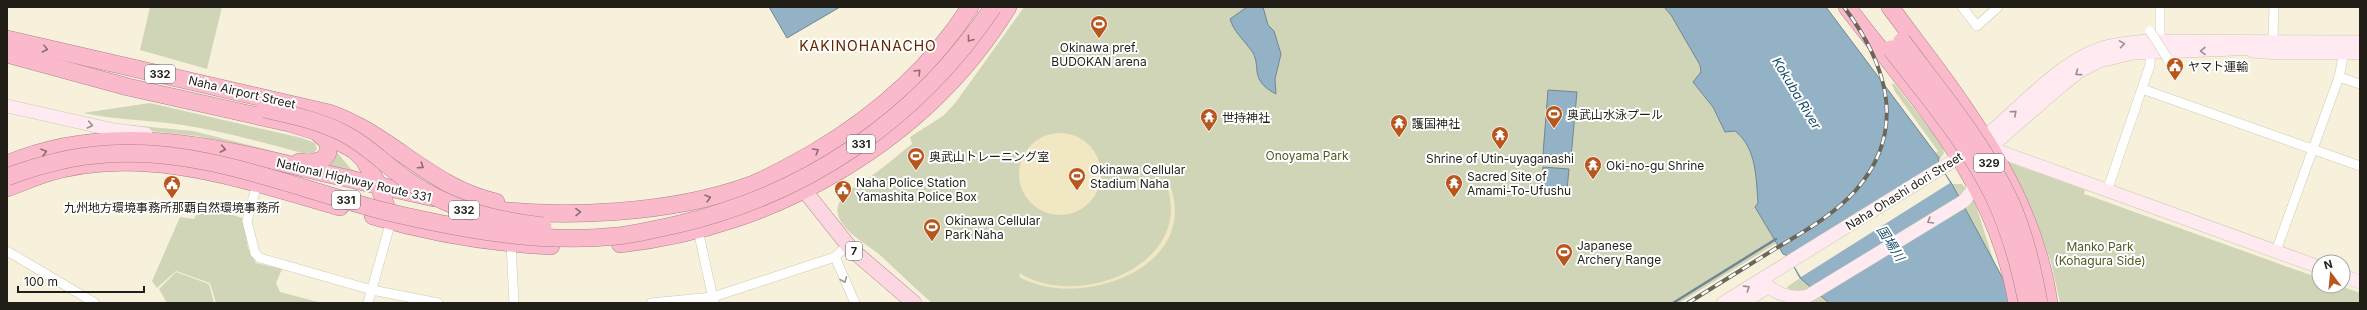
<svg xmlns="http://www.w3.org/2000/svg" width="2367" height="310" font-family="Inter,'Noto Sans JP',sans-serif">
  <rect width="100%" height="100%" fill="#f7f1db"/>
  <g fill="#d1d5b8">
    <polygon points="150,7 222,7 207,69 140,50"/>
    <path d="M1024,7H1664L1671,15L1700,65L1701,72L1694,82L1713,107L1725,132L1735,131C1757,148 1756,179 1758,203L1756,207L1777,243L1679,303H932C914,288 899,272 882,257C868,244 823,223 842,198L840,195C866,183 889,162 912,144L910,137L943,116L956,102Z"/>
    <polygon points="1894,83 1943,146 1944,153 1940,159 1936,153 1938,151 1896,93 1892,85"/>
    <path d="M150,103L302,138L315,143L317,149L314,153H302C263,143 223,131 183,125C149,120 116,120 83,113Z"/>
    <polygon points="118,124 193,131 305,159 197,136 141,130"/>
    <polygon points="336,151 351,169 360,173 324,168"/>
    <polygon points="2008,162 2085,190 2084,194 2090,196 2319,278 2319,286 2341,286 2360,293 2360,303 2060,303 2051,262 2040,232"/>
    <polygon points="1952,184 1962,184 1973,196 1994,262"/>
    <polygon points="201,206 243,218 248,248 256,263 282,269 276,283 280,292 322,303 216,303 210,283 176,271 157,288 152,281 180,217 194,219"/>
    <polygon points="176,272 209,284 214,303 167,303 159,289"/>
    <polygon points="1800,278 1832,303 1802,303 1787,287"/>
  </g>
  <g fill="#f1e7c2">
    <circle cx="1060" cy="174" r="41"/>
    <path d="M1167,186L1171,188C1198,270 1078,310 1019,277L1020,273C1076,310 1194,266 1167,186Z"/>
  </g>
  <g fill="#93b2c6" stroke="#708691">
    <polygon points="769,7 840,7 787,38"/>
    <path d="M1247,7H1263L1268,25L1274,31L1281,54L1275,79L1276,94C1247,79 1263,65 1251,50C1243,39 1234,32 1230,19Z"/>
    <path d="M1664,7H1826L1939,158L1938,163L1952,184L2002,277L2038,303H1829L1800,278L1788,256L1783,254L1755,207L1758,203C1756,179 1757,148 1735,131L1725,132L1713,107L1693,82L1701,72L1700,65L1671,15Z"/>
    <polygon points="1548,90 1577,92 1571,157 1543,154"/>
    <polygon points="1543,167 1569,169 1567,190 1541,188"/>
  </g>
  <polygon fill="#f7f1db" points="1938,163 1950,183 1801,277 1788,256"/>
  <g fill="none" stroke-linecap="round" stroke-linejoin="round">
    <polyline stroke="#708691" stroke-width="2.5" points="1673,303 1776,239"/>
    <defs>
      <g id="street">
        <polyline points="1962,7 1977,26 1998,7"/>
        <polyline points="2273,36 2274,7"/>
        <polyline points="2160,41 2160,7"/>
        <polyline points="2339,77 2360,84"/>
        <polyline points="2142,89 2360,166"/>
        <polyline points="257,184 247,221 255,253 260,258 372,290 438,303"/>
        <polyline points="2107,191 2150,65 2150,52"/>
        <polyline points="698,230 714,303"/>
        <polyline points="511,244 514,303"/>
        <polyline points="7,251 95,303"/>
        <polyline points="2276,251 2339,77 2344,53"/>
        <polyline points="835,257 855,303"/>
        <polyline points="368,303 391,221"/>
        <polyline points="651,303 713,297 835,257 841,251"/>
      </g>
      <g id="secondary">
        <polyline points="2252,51 2277,53 2360,53"/>
        <polyline points="7,106 114,130 146,134"/>
        <polyline points="1990,148 2319,267"/>
        <polyline points="1984,153 2061,86 2080,71 2099,61 2134,53 2260,48"/>
        <polyline points="2343,276 2360,282"/>
        <path d="M1762,279C1771,293 1791,300 1808,296L1964,201L1972,191L1974,177"/>
        <path d="M1723,303L1961,156C2004,126 2046,72 2092,52C2109,44 2127,43 2146,41L2360,42"/>
        <polyline points="1742,303 1768,287"/>
      </g>
      <polyline id="primary" points="795,182 804,190 851,249 914,303"/>
      <g id="highway">
        <path d="M1847,7C1919,101 1997,182 2017,303"/>
        <path d="M1890,7C1958,98 2033,188 2049,303"/>
        <path d="M7,39L329,113C389,133 433,189 496,202"/>
        <polyline points="7,54 128,87 289,123 325,134 354,150 364,160 379,186 391,221"/>
        <path d="M299,162C314,164 332,162 328,142L317,132"/>
        <path d="M7,164C106,122 207,144 307,169C349,179 391,188 434,198"/>
        <path d="M7,188C19,184 32,178 44,174C143,143 244,180 340,207"/>
        <path d="M479,208C563,219 671,214 751,185C773,176 794,164 815,152C877,115 931,68 970,7"/>
        <path d="M373,216C431,233 491,243 551,246"/>
        <path d="M620,244C774,228 926,141 1008,7"/>
      </g>
    </defs>
    <use href="#street" stroke="#cfc9b4" stroke-width="10"/>
    <use href="#secondary" stroke="#cfc9b4" stroke-width="14"/>
    <use href="#primary" stroke="#ae838c" stroke-width="16"/>
    <use href="#highway" stroke="#ae838c" stroke-width="18"/>
    <use href="#street" stroke="#fff" stroke-width="9"/>
    <use href="#secondary" stroke="#feeaf0" stroke-width="13"/>
    <use href="#primary" stroke="#fcd6e0" stroke-width="15"/>
    <use href="#highway" stroke="#fabacc" stroke-width="17"/>
    <defs>
      <path id="rail" d="M1688,303C1718,284 1748,266 1778,247C1805,231 1835,214 1856,190C1908,130 1887,64 1844,7"/>
    </defs>
    <use href="#rail" stroke="#6a675a" stroke-width="4"/>
    <use href="#rail" stroke="#fff" stroke-width="2.5" stroke-dasharray="8" stroke-linecap="butt"/>
    <defs>
      <polyline id="street-bridge" points="2150,31 2168,59"/>
      <g id="highway-bridge">
        <path d="M1902,41C1941,93 1984,144 2011,203C2025,235 2033,269 2039,303"/>
        <path d="M1891,49C1928,97 1969,144 1995,199C2010,232 2020,267 2027,303"/>
        <path d="M265,109C291,115 317,120 341,132C366,144 384,164 407,180C448,209 493,220 543,226"/>
        <path d="M7,177C39,165 72,156 107,154C205,147 298,190 392,213C465,230 542,244 617,236C636,234 656,229 675,225C807,195 918,119 993,7"/>
      </g>
    </defs>
    <use href="#street-bridge" stroke="#cfc9b4" stroke-width="10" stroke-linecap="butt"/>
    <use href="#highway-bridge" stroke="#ae838c" stroke-width="18" stroke-linecap="butt"/>
    <use href="#street-bridge" stroke="#fff" stroke-width="9"/>
    <use href="#highway-bridge" stroke="#fabacc" stroke-width="17"/>
  </g>
  <defs><path id="oneway-chevron" d="M-2-3.5L2.5 0L-2 3.5" fill="none" stroke-width="1.6" stroke-linecap="round" stroke-linejoin="round"/></defs>
  <g stroke="#8d6c71">
    <use href="#oneway-chevron" transform="translate(970 39) rotate(128)"/>
    <use href="#oneway-chevron" transform="translate(45 49) rotate(14)"/>
    <use href="#oneway-chevron" transform="translate(918 72) rotate(-46)"/>
    <use href="#oneway-chevron" transform="translate(223 149) rotate(11)"/>
    <use href="#oneway-chevron" transform="translate(816 151) rotate(-31)"/>
    <use href="#oneway-chevron" transform="translate(44 152) rotate(-16)"/>
    <use href="#oneway-chevron" transform="translate(421 166) rotate(34)"/>
    <use href="#oneway-chevron" transform="translate(708 198) rotate(-16)"/>
    <use href="#oneway-chevron" transform="translate(578 212) rotate(-1)"/>
  </g>
  <g stroke="#9a8e8e">
    <use href="#oneway-chevron" transform="translate(2122 44) rotate(-9)"/>
    <use href="#oneway-chevron" transform="translate(2203 51) rotate(179)"/>
    <use href="#oneway-chevron" transform="translate(2078 73) rotate(144)"/>
    <use href="#oneway-chevron" transform="translate(2014 113) rotate(-42)"/>
    <use href="#oneway-chevron" transform="translate(90 125) rotate(12)"/>
    <use href="#oneway-chevron" transform="translate(1930 221) rotate(149)"/>
    <use href="#oneway-chevron" transform="translate(1747 288) rotate(-32)"/>
  </g>
  <use stroke="#9b9a96" href="#oneway-chevron" transform="translate(844 280) rotate(67)"/>
  <defs>
    <symbol id="stadium-pin" viewBox="-11 -11 22 30"><path d="M0 17L-7.5 6A9.5 9.5 0 1 1 7.5 6Z" fill="#b9561e" stroke="#fff"/><path d="M0-5a6.5 5 0 1 0 0 10a6.5 5 0 1 0 0-10ZM-3.5-1.8h7v3.6h-7Z" fill="#fff"/></symbol>
    <symbol id="civic-pin" viewBox="-11 -11 22 30"><path d="M0 17L-7.5 6A9.5 9.5 0 1 1 7.5 6Z" fill="#b9561e" stroke="#fff"/><path d="M-.6-6.5H3V-4.5H.6V-3L4-1V1h2V6H-6V1h2V-1L-.6-3ZM-1.2 2.5V6h2.4V2.5Z" fill="#fff"/></symbol>
    <symbol id="temple-pin" viewBox="-11 -11 22 30"><path d="M0 17L-7.5 6A9.5 9.5 0 1 1 7.5 6Z" fill="#b9561e" stroke="#fff"/><path d="M0-6L5-2H3V0L6.5 2.5H4V6H1.5V3h-3V6H-4V2.5H-6.5L-3 0V-2H-5Z" fill="#fff"/></symbol>
  </defs>
  <g fill-rule="evenodd">
    <use href="#stadium-pin" x="1089" y="14" width="20" height="27"/>
    <use href="#civic-pin" x="2165" y="56" width="20" height="27"/>
    <use href="#stadium-pin" x="1544" y="104" width="20" height="27"/>
    <use href="#temple-pin" x="1199" y="107" width="20" height="27"/>
    <use href="#temple-pin" x="1389" y="113" width="20" height="27"/>
    <use href="#temple-pin" x="1490" y="125" width="20" height="27"/>
    <use href="#stadium-pin" x="906" y="146" width="20" height="27"/>
    <use href="#temple-pin" x="1583" y="155" width="20" height="27"/>
    <use href="#stadium-pin" x="1067" y="166" width="20" height="27"/>
    <use href="#temple-pin" x="1444" y="173" width="20" height="27"/>
    <use href="#civic-pin" x="162" y="174" width="20" height="27"/>
    <use href="#civic-pin" x="833" y="179" width="20" height="27"/>
    <use href="#stadium-pin" x="922" y="217" width="20" height="27"/>
    <use href="#stadium-pin" x="1554" y="242" width="20" height="27"/>
  </g>
  <g text-anchor="middle" dominant-baseline="central" stroke-width="4" stroke-linejoin="round" paint-order="stroke">
    <g fill="#fff" stroke="#63625c" stroke-width="1">
      <rect x="145" y="65" width="30" height="18" rx="3"/>
      <rect x="847" y="135" width="28" height="18" rx="3"/>
      <rect x="1974" y="154" width="30" height="18" rx="3"/>
      <rect x="332" y="191" width="28" height="18" rx="3"/>
      <rect x="449" y="201" width="30" height="18" rx="3"/>
      <rect x="846" y="242" width="16" height="18" rx="3"/>
    </g>
    <g font-size="11" font-weight="bold" fill="#201e16">
      <text x="160" y="74">332</text>
      <text x="861" y="144">331</text>
      <text x="1989" y="163">329</text>
      <text x="346" y="200">331</text>
      <text x="464" y="210">332</text>
      <text x="854" y="251">7</text>
    </g>
    <g font-size="12" fill="#201e16" stroke="#fff" text-anchor="start">
      <text x="1099" y="47" text-anchor="middle">Okinawa pref.<tspan x="1099" dy="14">BUDOKAN arena</tspan></text>
      <text x="2188" y="66">ヤマト運輸</text>
      <text x="1567" y="114">奥武山水泳プール</text>
      <text x="1222" y="117">世持神社</text>
      <text x="1412" y="123">護国神社</text>
      <text x="929" y="156">奥武山トレーニング室</text>
      <text x="1500" y="158" text-anchor="middle">Shrine of Utin-uyaganashi</text>
      <text x="1606" y="165">Oki-no-gu Shrine</text>
      <text x="1090" y="169">Okinawa Cellular<tspan x="1090" dy="14">Stadium Naha</tspan></text>
      <text x="1467" y="176">Sacred Site of<tspan x="1467" dy="14">Amami-To-Ufushu</tspan></text>
      <text x="856" y="182">Naha Police Station<tspan x="856" dy="14">Yamashita Police Box</tspan></text>
      <text x="172" y="207" text-anchor="middle">九州地方環境事務所那覇自然環境事務所</text>
      <text x="945" y="220">Okinawa Cellular<tspan x="945" dy="14">Park Naha</tspan></text>
      <text x="1577" y="245">Japanese<tspan x="1577" dy="14">Archery Range</tspan></text>
    </g>
    <g font-size="12" fill="#201e16" stroke="#fff">
      <text transform="translate(242 92) rotate(13)">Naha Airport Street</text>
      <text transform="translate(354 180) rotate(13)">National Highway Route 331</text>
      <text transform="translate(1904 191) rotate(-32)">Naha Ohashi dori Street</text>
    </g>
    <g font-size="12" fill="#525722" stroke="#fff">
      <text x="1307" y="155">Onoyama Park</text>
      <text x="2100" y="246">Manko Park<tspan x="2100" dy="14">(Kohagura Side)</tspan></text>
    </g>
    <g font-size="13" font-style="italic" fill="#174e6c" stroke="#fff">
      <text transform="translate(1797 93) rotate(59)">Kokuba River</text>
      <text transform="translate(1891 243) rotate(57)">国場川</text>
    </g>
    <g font-size="14" letter-spacing="1" fill="#642600" stroke="#fff">
      <text x="868" y="45">KAKINOHANACHO</text>
    </g>
  </g>
  <rect width="2367" height="310" fill="none" stroke="#201e16" stroke-width="16"/>
  <g transform="translate(2331 274) rotate(344)"><circle r="19" fill="#ffffff" stroke="#a6a5a2"/>
  <path d="M0-3L7 15L0 10L-7 15Z" fill="#b9561e"/>
  <text y="-6" font-size="11" font-weight="bold" text-anchor="middle" fill="#201e16">N</text>
  </g>
  <path d="M18 286v6h126v-6" fill="none" stroke="#201e16" stroke-width="2"/>
  <text x="24" y="286" font-size="12" fill="#201e16" stroke="#ffffff" stroke-width="3" paint-order="stroke">100 m</text>
</svg>
